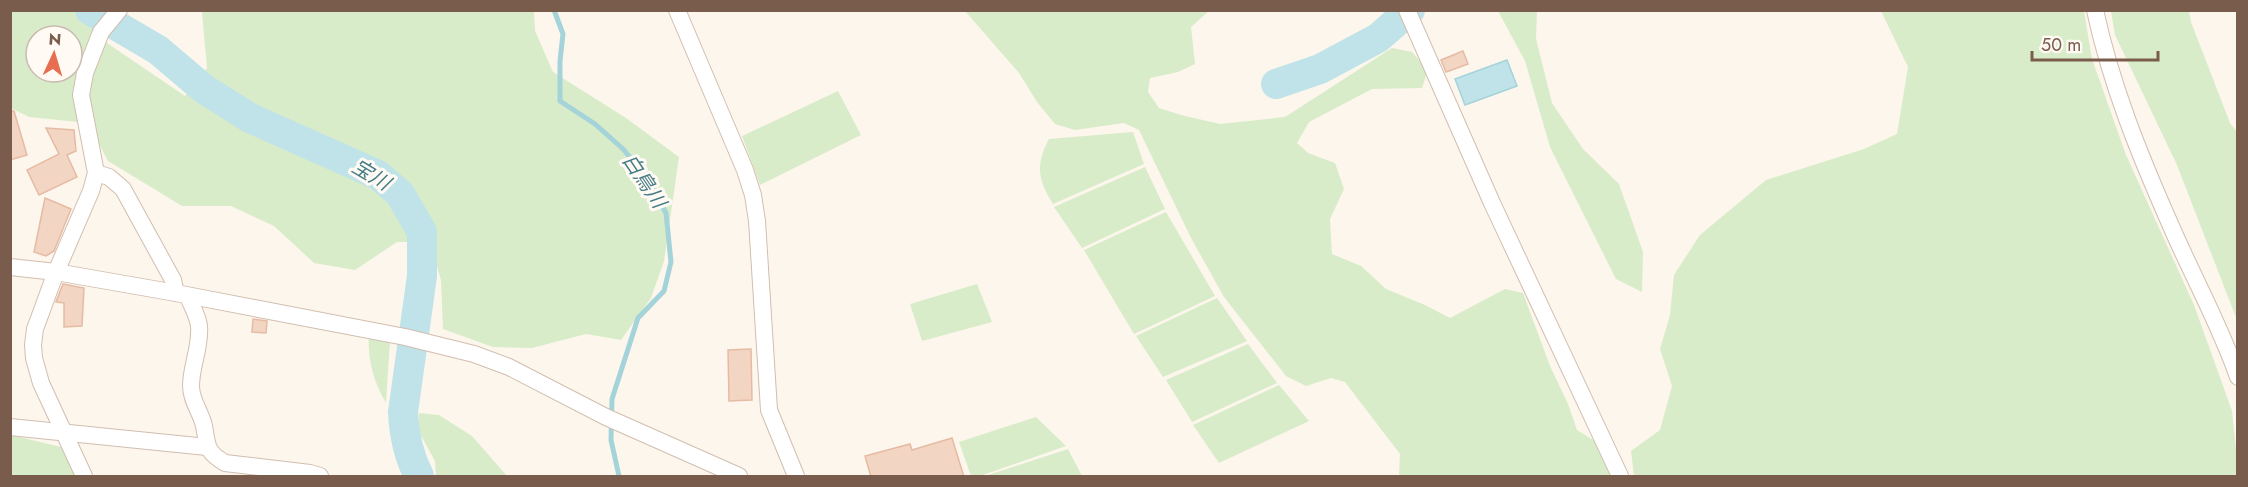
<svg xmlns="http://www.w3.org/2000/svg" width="2248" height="487" font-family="Jost,'Noto Sans JP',sans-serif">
  <rect width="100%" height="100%" fill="#fdf6ec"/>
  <g fill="#d8ecc9" fill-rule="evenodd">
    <path d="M10,11H105L91,26L107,43L185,96L207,68L202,13L205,11H534L535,31L553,72L626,118L679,157L664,261L651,298L621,340L586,334L532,348L493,347L443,329L441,280L430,242H397L355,270L314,263L274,226L231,206H182L108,161L88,123L29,117L11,108ZM36,36H72V72H36Z"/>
    <polygon points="965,11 1209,11 1191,27 1195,64 1178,72 1150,78 1148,92 1159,108 1181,115 1220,124 1285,117 1392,48 1412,52 1428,70 1422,88 1372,89 1309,122 1297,143 1308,153 1335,163 1344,189 1330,219 1332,254 1361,266 1386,289 1425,305 1450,318 1505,289 1523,293 1550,366 1568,404 1577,430 1595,441 1613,476 1399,476 1400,454 1345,382 1331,378 1306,386 1286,376 1224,297 1191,238 1139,130 1124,123 1075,130 1055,124 1037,102 1019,73"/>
    <polygon points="1498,11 1537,11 1536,39 1552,103 1583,149 1619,184 1643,252 1642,292 1616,279 1550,147 1525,61"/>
    <polygon points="1881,11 2084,11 2092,59 2126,155 2194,305 2232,411 2237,458 2237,476 1634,476 1631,451 1660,430 1672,386 1660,349 1670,315 1674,275 1700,235 1766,180 1864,149 1897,134 1908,67"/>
    <polygon points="2111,11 2189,11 2191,22 2230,123 2237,132 2237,320 2177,165 2115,35"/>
    <polygon points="838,91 861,135 760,185 742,136"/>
    <path d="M1133,132L1144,164L1053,204C1038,180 1035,165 1049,139Z"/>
    <polygon points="1145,167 1165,209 1082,248 1054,207"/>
    <polygon points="1166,212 1215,296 1134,334 1084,250"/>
    <polygon points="977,284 992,322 922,341 910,304"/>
    <polygon points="1217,298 1247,341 1163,377 1136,336"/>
    <path d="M369,335L390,340L386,403C374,383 367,359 369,335Z"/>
    <polygon points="1248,344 1277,383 1192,422 1166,380"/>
    <polygon points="1279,385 1309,421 1219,463 1193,425"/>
    <polygon points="419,413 439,415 472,436 507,476 436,476 435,461 419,432"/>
    <polygon points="1036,417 1066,446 980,476 971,476 959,442"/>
    <polygon points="11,435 61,447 75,476 11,476"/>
    <polygon points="1068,449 1082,476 985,476"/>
  </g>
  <polygon fill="#bfe3e8" stroke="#a5d3da" stroke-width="1.5" points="1507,60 1517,86 1465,105 1455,79"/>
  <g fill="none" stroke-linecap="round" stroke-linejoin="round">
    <polyline stroke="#a5d3da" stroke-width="5" points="554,10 563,34 560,61 560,101 595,124 623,149 645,175 666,213 671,262 664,291 638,318 612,399 611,440 619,476"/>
    <g stroke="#bfe3e8" stroke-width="30">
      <path d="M90,10L158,50L204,89L250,118L378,175L400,194L422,232V276L403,412C404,435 408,455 419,476"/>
      <polyline points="1276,84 1320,69 1378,38 1410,10"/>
    </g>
  </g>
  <g fill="#f3d5c3" stroke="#e6bba3" stroke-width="1.5">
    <polygon points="1463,51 1468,64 1446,72 1441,60"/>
    <polygon points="10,111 14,111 27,155 10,160"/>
    <polygon points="46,128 74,130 76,151 67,155 77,177 39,195 27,170 59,154"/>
    <polygon points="45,198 71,209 54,251 46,256 34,252"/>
    <polygon points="63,284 84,288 82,326 64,327 64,303 56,302"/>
    <polygon points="253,319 267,321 266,333 252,332"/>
    <polygon points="751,349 752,400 729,401 728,350"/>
    <polygon points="952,438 964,477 871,477 865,456 910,444 912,450"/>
  </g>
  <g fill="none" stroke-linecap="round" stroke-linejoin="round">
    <defs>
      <g id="minor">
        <polyline points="677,10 745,170 753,195 757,221 769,410 796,476"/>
        <polyline points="1407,10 1492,203 1620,476"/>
        <path d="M2095,10C2111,85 2140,156 2171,226C2193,277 2220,325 2238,377"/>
        <polyline points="96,173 109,177 123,189 173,280 176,293"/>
        <polyline points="10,267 56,272 176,293 405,337 474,354 509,367 606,417 739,476"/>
        <path d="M188,296C191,305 198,316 199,326C201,346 191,366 191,386C191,401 201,412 204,426C208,446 205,451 225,463L310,473L320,476"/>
        <polyline points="10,427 207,447"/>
        <polyline points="84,476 41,383 34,358 33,345 35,329 56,272 91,191 96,173 81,95 85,73 101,32 119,10"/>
      </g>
    </defs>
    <use href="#minor" stroke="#d1beb0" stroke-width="18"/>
    <use href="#minor" stroke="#fff" stroke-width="16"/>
  </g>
  <g text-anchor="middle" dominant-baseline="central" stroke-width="6" stroke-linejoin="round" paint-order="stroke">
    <g font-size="20" font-style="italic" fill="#437c86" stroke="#fffaf3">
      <text transform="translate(371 175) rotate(31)">宝川</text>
      <text transform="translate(644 181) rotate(56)">白鳥川</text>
    </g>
  </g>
  <rect width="2248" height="487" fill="none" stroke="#7a5c4d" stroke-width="24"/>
  <g transform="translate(54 54) rotate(4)"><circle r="28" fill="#fffaf3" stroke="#cabbb1" stroke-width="1.5"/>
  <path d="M0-4.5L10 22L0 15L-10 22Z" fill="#e76f51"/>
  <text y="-9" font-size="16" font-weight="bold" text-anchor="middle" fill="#7a5c4d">N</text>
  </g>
  <path d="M2032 51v9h126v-9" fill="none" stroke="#7a5c4d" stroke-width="3"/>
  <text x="2041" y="51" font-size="18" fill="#7a5c4d" stroke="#fffaf3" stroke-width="4.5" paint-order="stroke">50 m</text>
</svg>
